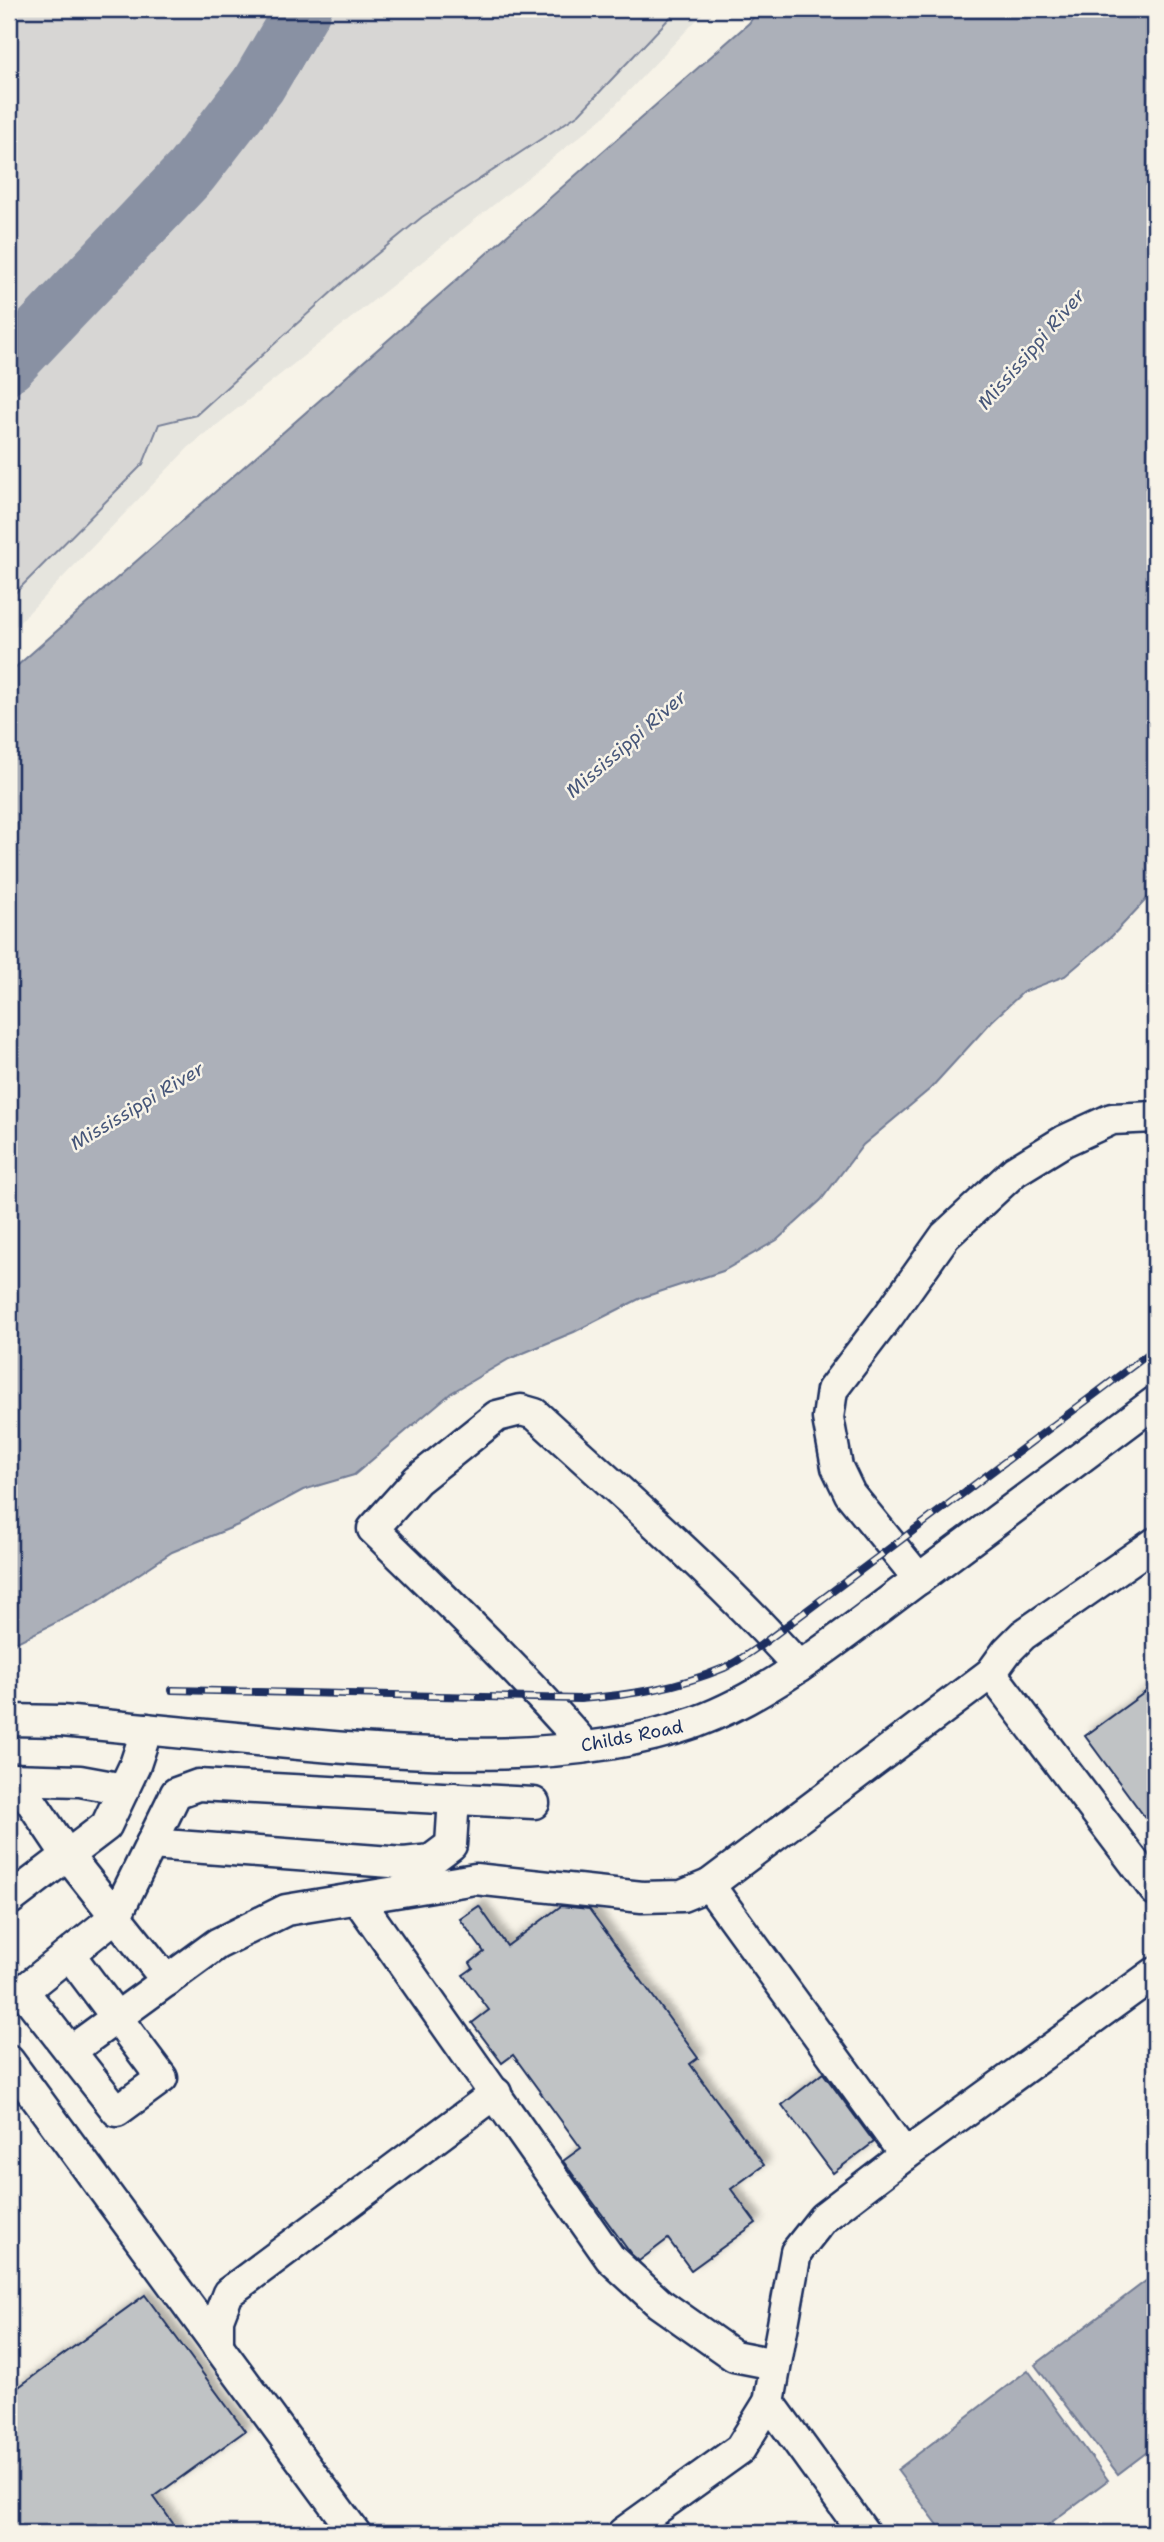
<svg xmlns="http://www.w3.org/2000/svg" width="1164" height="2542" font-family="'Shantell Sans',sans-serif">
  <defs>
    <filter id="shadow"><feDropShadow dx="6" dy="-6" stdDeviation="3.5" flood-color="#0004"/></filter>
  </defs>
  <rect width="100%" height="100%" fill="#f7f3e8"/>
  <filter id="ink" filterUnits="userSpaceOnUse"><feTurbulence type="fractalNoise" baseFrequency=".0143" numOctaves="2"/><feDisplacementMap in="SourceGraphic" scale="14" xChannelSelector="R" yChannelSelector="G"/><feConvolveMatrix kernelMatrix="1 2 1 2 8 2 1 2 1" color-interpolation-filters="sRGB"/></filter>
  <g filter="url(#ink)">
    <polygon fill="#e6e5de" points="9,9 707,9 603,118 189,447 9,633"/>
    <g fill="#d7d6d4" stroke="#798299" stroke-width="2">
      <path d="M9,9H275C207,132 105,229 9,330Z"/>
      <polygon points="333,9 678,9 579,114 422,217 344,281 196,415 159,424 143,464 9,599 9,400 217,180 296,74"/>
    </g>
    <g fill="#acb0b9" stroke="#727c95" stroke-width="2">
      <polygon points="759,9 1155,9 1155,890 1112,936 1065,976 1023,992 992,1021 930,1089 863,1145 821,1200 777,1240 723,1271 641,1298 574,1332 509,1359 451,1393 354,1475 303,1490 238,1525 172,1552 94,1604 9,1646 9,673 749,23"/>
      <polygon points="1155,2274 1155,2446 1118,2474 1035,2365"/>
      <polygon points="1028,2370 1108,2480 1037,2533 944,2533 897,2470"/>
    </g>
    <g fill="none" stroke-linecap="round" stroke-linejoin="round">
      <polyline stroke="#8991a3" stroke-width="56" points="9,364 191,172 258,85 303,9"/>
    </g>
    <g fill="#c0c3c5" stroke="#1b2f5e" stroke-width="2" filter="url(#shadow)">
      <polygon points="1155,1685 1155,1831 1085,1736"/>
      <polygon points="479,1906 507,1946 561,1906 589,1909 698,2058 690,2064 764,2165 731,2189 756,2223 691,2270 668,2239 639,2261 631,2254 563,2161 581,2148 513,2055 502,2063 472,2023 489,2010 463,1975 473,1968 470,1963 484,1952 460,1919"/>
      <polygon points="823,2073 874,2142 833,2173 782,2105"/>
      <polygon points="145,2295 245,2431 154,2497 180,2533 9,2533 9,2394"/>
    </g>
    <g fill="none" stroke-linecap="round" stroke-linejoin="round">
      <defs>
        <g id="minor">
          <polyline points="919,1579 850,1494 837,1467 828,1418 832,1390 889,1315 945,1236 1015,1171 1064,1141 1112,1119 1155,1117"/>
          <polyline points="991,1673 1155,1890"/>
          <path d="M9,1720L62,1721C134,1728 206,1735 278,1742C409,1755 570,1767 696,1722C770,1695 841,1637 904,1590C988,1527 1072,1465 1155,1402"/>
          <path d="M586,1747C519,1670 446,1600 373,1529L417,1480L497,1416L521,1410L535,1414C624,1496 718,1576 799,1667"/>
          <polyline points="9,1779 80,1781 124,1789"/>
          <polyline points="16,1779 67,1855 167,1981"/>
          <polyline points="151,1844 404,1863 431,1860 451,1845 454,1798"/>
          <polyline points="357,1898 610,2258 659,2303 734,2356 775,2364"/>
          <polyline points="9,1900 106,1826 135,1765 147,1729"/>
          <polyline points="69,1954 162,2078 117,2111 23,1991 116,1916 176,1793 198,1785 534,1803"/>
          <polyline points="72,2050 217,1944 286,1910 475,1879 642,1897 682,1896 709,1885"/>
          <polyline points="9,2061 355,2533"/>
          <polyline points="905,2155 709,1885 991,1673 1007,1651 1023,1635 1155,1543"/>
          <polyline points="218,2347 218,2319 228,2293 496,2093"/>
          <polyline points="769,2402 864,2533"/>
          <polyline points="623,2533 740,2449 769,2402 796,2252 823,2218 905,2155 1155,1973"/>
        </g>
      </defs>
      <use href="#minor" stroke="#1b2f5e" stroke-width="35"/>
      <use href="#minor" stroke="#f7f3e8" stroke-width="30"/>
      <defs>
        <path id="rail" d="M172,1690L580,1699C630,1695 677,1688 724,1668C737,1662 749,1653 761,1645L1155,1349"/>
      </defs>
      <use href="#rail" stroke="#1b2f5e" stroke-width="8"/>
      <use href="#rail" stroke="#f7f3e8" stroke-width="5" stroke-dasharray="16" stroke-linecap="butt"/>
    </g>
  </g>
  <g text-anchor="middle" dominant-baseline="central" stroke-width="5" stroke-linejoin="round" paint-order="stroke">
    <g font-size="18" fill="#1b2f5e" stroke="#f7f3e8">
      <text transform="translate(632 1736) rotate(-11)">Childs Road</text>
    </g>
    <g font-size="19" font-style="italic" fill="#465679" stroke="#f7f3e8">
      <text transform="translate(1031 349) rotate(-49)">Mississippi River</text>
      <text transform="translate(626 744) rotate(-41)">Mississippi River</text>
      <text transform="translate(137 1106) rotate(-31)">Mississippi River</text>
    </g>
  </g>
  <rect width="1164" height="2542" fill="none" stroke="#f7f3e8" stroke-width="35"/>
  <rect x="18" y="18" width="1129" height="2507" fill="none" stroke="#1b2f5e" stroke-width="2.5" filter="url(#ink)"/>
</svg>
